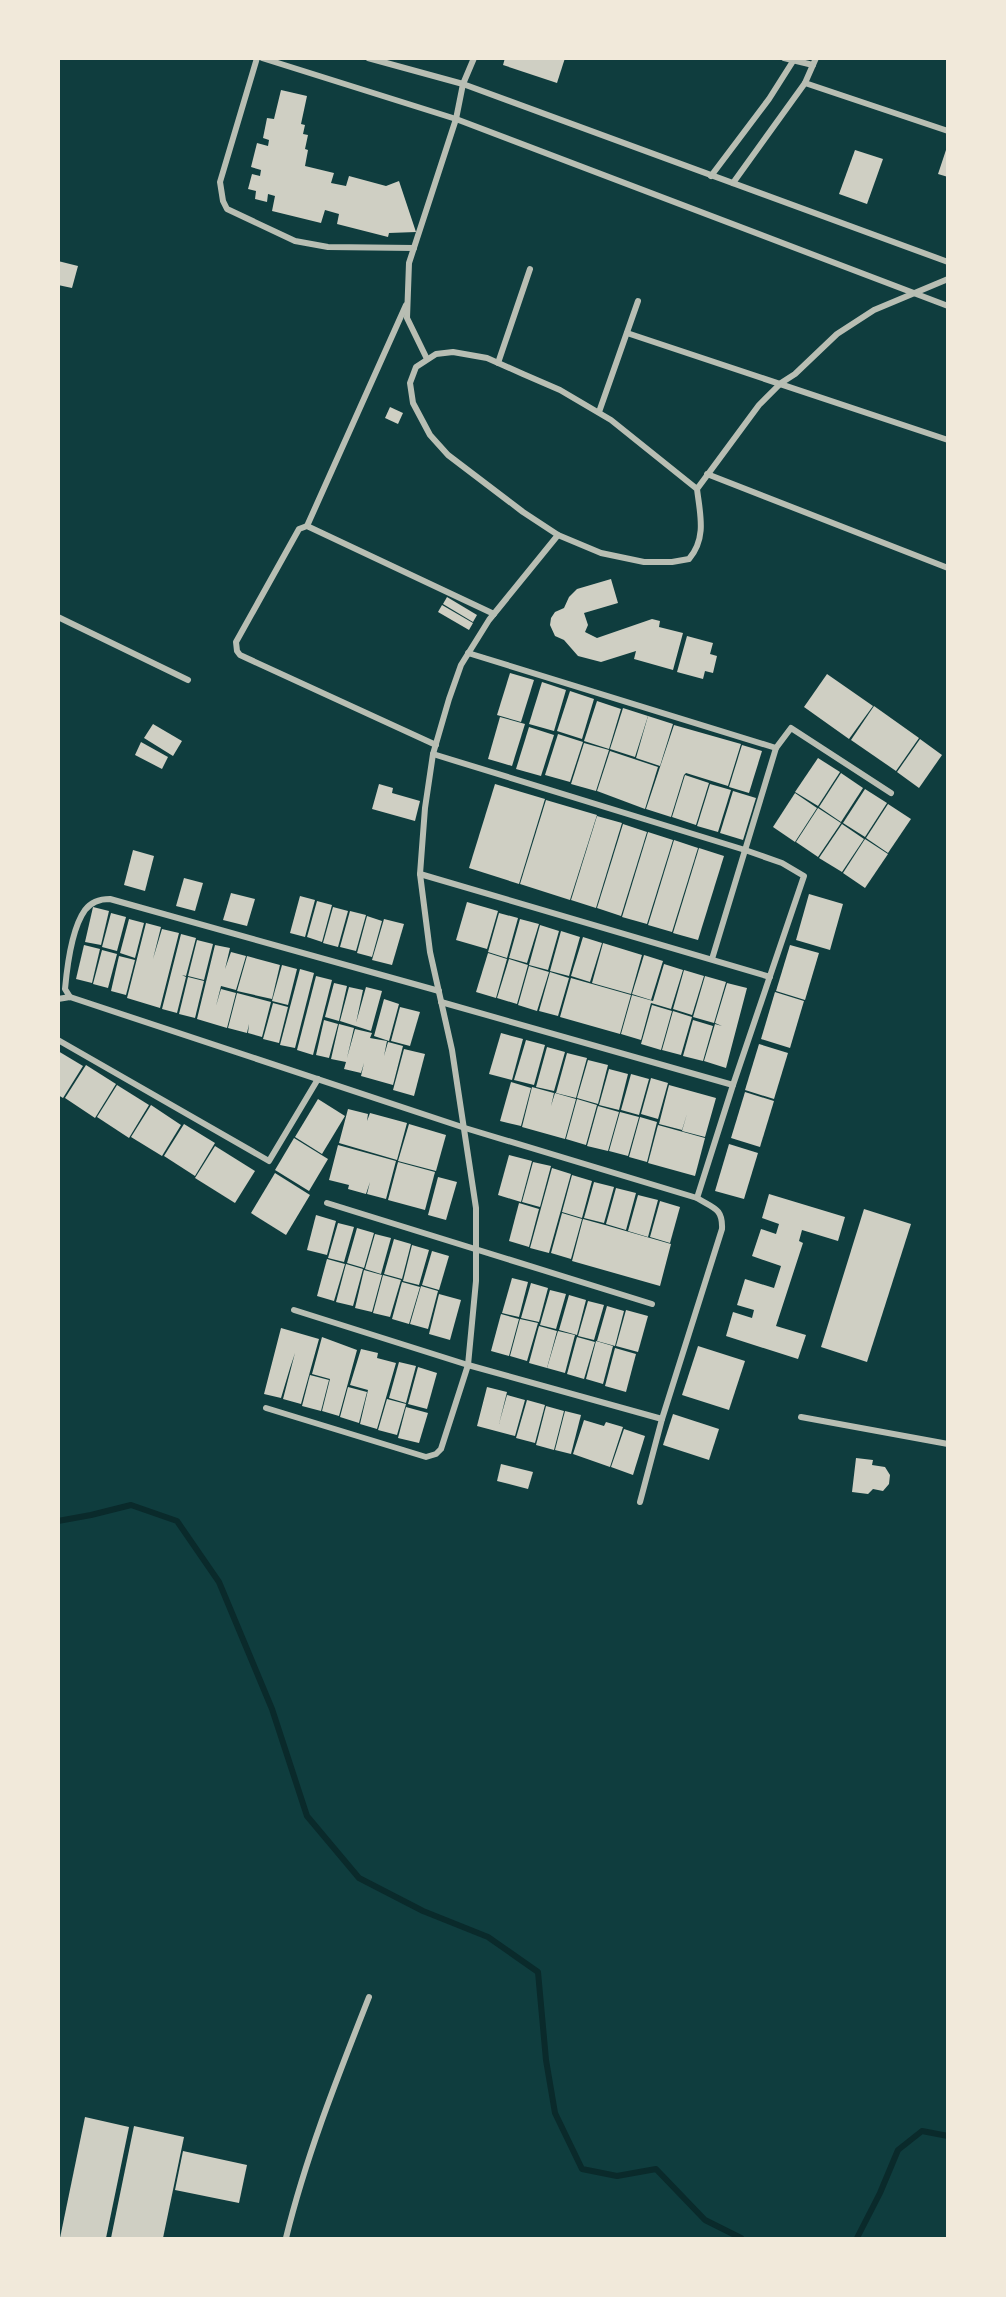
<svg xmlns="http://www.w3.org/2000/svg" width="1006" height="2297" font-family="Lato,sans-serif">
  <rect width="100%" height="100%" fill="#0f3d3e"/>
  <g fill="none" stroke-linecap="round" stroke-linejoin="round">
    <g stroke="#0a2a2b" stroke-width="6">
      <polyline points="58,1521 91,1515 131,1505 177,1521 219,1582 272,1709 307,1816 359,1878 423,1911 488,1937 538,1972 546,2060 555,2113 582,2169 617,2176 656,2169 705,2220 741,2238"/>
      <polyline points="857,2238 880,2193 898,2150 922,2131 948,2136"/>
    </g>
  </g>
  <g fill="#cfcfc3">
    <polygon points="505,58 565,58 557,83 503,65"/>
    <polygon points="281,90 307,96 301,124 305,125 303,134 308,135 305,149 308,150 305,166 334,173 331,183 346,186 349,176 386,186 399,181 416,232 389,233 388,237 337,224 339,214 325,210 321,223 272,211 275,196 268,194 267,202 255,199 256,191 248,189 252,174 260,176 261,170 251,167 257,143 268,146 269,140 263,138 267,118 274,119"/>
    <polygon points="947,147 948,147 948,177 938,174"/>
    <polygon points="855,150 883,159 867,204 839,194"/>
    <polygon points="58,261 78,266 72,288 58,285"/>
    <polygon points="390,407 403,413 398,424 385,418"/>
    <polygon points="611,579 618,603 584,613 588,625 585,632 597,638 652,619 660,621 659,627 683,633 673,670 634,659 636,651 601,662 578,656 564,640 555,636 550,625 551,618 555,612 564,608 569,597 577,589"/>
    <polygon points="447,597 477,615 473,622 443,604"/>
    <polygon points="442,605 473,623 469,630 438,612"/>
    <polygon points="687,636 713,643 710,654 717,656 713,673 705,671 703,679 677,672"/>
    <polygon points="510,673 534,680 521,722 497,715"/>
    <polygon points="827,674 873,706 849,739 804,707"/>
    <polygon points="542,682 566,690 554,731 529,724"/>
    <polygon points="570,691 594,699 582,739 557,731"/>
    <polygon points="597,701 621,709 609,749 584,741"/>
    <polygon points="874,706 919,738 896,771 851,740"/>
    <polygon points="623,708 648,716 635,757 610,749"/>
    <polygon points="648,716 673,724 660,766 636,758"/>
    <polygon points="500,717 525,724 512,766 488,759"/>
    <polygon points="153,724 182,741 173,756 144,738"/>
    <polygon points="674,725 741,744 728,786 686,773 684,775 671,817 646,809"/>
    <polygon points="529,727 554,735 541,776 516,769"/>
    <polygon points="558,734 583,742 570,782 545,775"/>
    <polygon points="920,739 942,755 919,788 897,772"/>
    <polygon points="141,742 168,757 162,769 135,755"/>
    <polygon points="584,743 609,750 596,791 571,784"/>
    <polygon points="742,745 762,751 749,793 729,787"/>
    <polygon points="610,751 658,767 645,809 597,791"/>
    <polygon points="818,758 840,772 818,806 795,792"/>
    <polygon points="841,773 863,788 841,822 819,807"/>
    <polygon points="685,775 709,783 696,825 672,817"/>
    <polygon points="379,784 393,788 392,793 420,801 415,821 372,809"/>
    <polygon points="495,784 545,799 519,884 469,868"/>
    <polygon points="710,784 731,790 718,832 697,826"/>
    <polygon points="865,789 887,803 865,837 843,823"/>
    <polygon points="733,791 756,798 743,840 720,833"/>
    <polygon points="795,793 817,808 795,842 773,827"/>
    <polygon points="546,800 597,815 570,900 520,884"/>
    <polygon points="888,804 911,819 888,853 866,838"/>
    <polygon points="818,808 841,823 818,857 796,842"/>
    <polygon points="597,816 622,823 596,908 571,900"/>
    <polygon points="623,824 647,832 621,916 597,908"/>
    <polygon points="842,824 864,839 842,872 819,858"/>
    <polygon points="648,832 673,840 647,924 622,917"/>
    <polygon points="865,839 888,854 865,888 843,873"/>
    <polygon points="674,840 698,848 672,932 648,925"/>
    <polygon points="699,848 724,856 698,940 673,933"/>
    <polygon points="133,850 154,856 145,891 124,885"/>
    <polygon points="184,878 203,883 195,911 176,906"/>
    <polygon points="231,893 255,899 247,926 223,920"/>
    <polygon points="809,894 843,904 830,950 796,940"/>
    <polygon points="300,896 315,900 305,937 290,933"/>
    <polygon points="317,901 332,905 322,942 307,937"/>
    <polygon points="467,902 498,911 487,949 456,940"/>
    <polygon points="93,907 109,911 101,945 85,942"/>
    <polygon points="333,907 348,911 338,947 323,943"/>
    <polygon points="350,911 366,915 356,951 340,947"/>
    <polygon points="111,913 126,917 117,951 102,947"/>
    <polygon points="499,913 518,918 507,958 488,952"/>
    <polygon points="367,916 382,921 372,957 357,953"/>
    <polygon points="129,919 144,923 135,958 120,953"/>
    <polygon points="384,919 404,924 392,965 372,960"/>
    <polygon points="520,919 539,924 527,963 509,958"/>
    <polygon points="146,923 161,927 153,959 162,929 179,933 160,1008 127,998"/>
    <polygon points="540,925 559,931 548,970 529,965"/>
    <polygon points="561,931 580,937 569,976 550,971"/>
    <polygon points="181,934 196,938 186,976 182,975 186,977 177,1013 162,1009"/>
    <polygon points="583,937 602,943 590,982 571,976"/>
    <polygon points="197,940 213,944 204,980 188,976"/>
    <polygon points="603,943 642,955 631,994 592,983"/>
    <polygon points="84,945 100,949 92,983 76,979"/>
    <polygon points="215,945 230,948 225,969 231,952 246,956 236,990 221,986 216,1006 221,989 236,993 227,1028 197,1019"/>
    <polygon points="790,945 819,953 805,1000 776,991"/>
    <polygon points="102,950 117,954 108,988 93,984"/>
    <polygon points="488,953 507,959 496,998 476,992"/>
    <polygon points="644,955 663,961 651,1000 632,994"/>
    <polygon points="119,956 135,960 126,995 111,991"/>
    <polygon points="247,956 280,965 272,999 237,991"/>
    <polygon points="509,959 528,965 517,1004 497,998"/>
    <polygon points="664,964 683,970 671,1009 651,1003 641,1040 621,1034 632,995 653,1001"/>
    <polygon points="282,965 297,969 288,1005 272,1001"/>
    <polygon points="529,966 549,972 537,1011 518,1005"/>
    <polygon points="300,969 314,973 295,1048 280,1045"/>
    <polygon points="684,970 704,976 692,1015 673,1009"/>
    <polygon points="550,972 569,978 558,1016 539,1011"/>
    <polygon points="316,976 332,980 313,1055 297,1050"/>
    <polygon points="705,976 726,982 714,1023 693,1017"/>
    <polygon points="188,977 204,981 195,1018 179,1014"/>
    <polygon points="571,978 631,995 620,1034 560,1017"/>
    <polygon points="334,983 347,986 339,1021 325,1017"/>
    <polygon points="727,983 747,988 726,1068 704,1061 715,1024 722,1026 715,1023"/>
    <polygon points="349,987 363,990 356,1023 366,987 382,991 371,1031 340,1021"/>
    <polygon points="775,992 804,1001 790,1048 761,1039"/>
    <polygon points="237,993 271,1002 262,1037 248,1033 249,1024 247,1033 228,1028"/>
    <polygon points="384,999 399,1004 389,1041 374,1036"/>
    <polygon points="273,1003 288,1007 279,1043 263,1039"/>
    <polygon points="652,1005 672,1011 661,1050 641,1044"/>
    <polygon points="400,1007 420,1012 410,1046 391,1041"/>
    <polygon points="673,1011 692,1017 681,1055 662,1050"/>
    <polygon points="324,1020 338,1024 329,1058 316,1055"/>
    <polygon points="693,1020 713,1026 703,1061 683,1056"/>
    <polygon points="339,1024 354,1028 347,1058 355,1029 372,1033 370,1038 387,1041 384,1056 388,1042 403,1046 393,1085 361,1076 364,1063 361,1073 344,1069 346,1062 331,1059"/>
    <polygon points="501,1033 523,1039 512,1080 489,1074"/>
    <polygon points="526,1040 545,1045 534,1085 514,1080"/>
    <polygon points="759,1044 788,1053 774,1099 745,1090"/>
    <polygon points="547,1047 565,1052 554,1091 536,1087"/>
    <polygon points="404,1049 425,1054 414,1096 393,1090"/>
    <polygon points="58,1051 83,1066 63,1098 58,1095"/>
    <polygon points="567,1053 587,1058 576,1098 556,1093"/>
    <polygon points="588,1060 608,1065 598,1104 577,1098"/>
    <polygon points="86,1065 116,1084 95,1118 65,1098"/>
    <polygon points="609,1069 628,1074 619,1110 599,1105"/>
    <polygon points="631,1074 649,1079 639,1115 621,1110"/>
    <polygon points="651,1078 668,1083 658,1119 641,1114"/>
    <polygon points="511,1082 531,1088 521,1126 500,1121"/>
    <polygon points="117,1085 149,1105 129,1138 97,1117"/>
    <polygon points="669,1085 716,1098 705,1137 682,1131 687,1114 682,1130 659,1124"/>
    <polygon points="532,1087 554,1093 551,1106 555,1093 576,1099 565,1139 522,1127"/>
    <polygon points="745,1092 774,1101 760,1147 731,1138"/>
    <polygon points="318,1099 345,1116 322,1154 295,1137"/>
    <polygon points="577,1099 597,1105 586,1145 566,1139"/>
    <polygon points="151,1105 181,1125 162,1156 131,1137"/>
    <polygon points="598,1106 619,1112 608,1151 587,1146"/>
    <polygon points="348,1109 368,1114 367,1121 370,1113 407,1123 397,1160 339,1143"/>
    <polygon points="620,1112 639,1117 628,1156 609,1151"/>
    <polygon points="640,1117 657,1122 647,1162 629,1157"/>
    <polygon points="184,1124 215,1143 195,1176 164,1156"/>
    <polygon points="409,1124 446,1135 436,1171 398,1161"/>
    <polygon points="658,1125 705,1138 695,1176 648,1163"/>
    <polygon points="294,1138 328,1159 309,1191 275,1170"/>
    <polygon points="729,1144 758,1153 744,1199 715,1191"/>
    <polygon points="338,1145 396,1161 386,1199 367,1194 370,1182 366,1194 348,1189 349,1185 329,1180"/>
    <polygon points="215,1146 255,1171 235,1203 195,1178"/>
    <polygon points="509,1155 532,1161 521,1202 498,1195"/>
    <polygon points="398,1162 435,1172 425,1210 388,1200"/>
    <polygon points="533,1162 551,1166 540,1207 522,1202"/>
    <polygon points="552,1168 571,1174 549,1253 530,1248"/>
    <polygon points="275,1173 310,1195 286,1235 251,1213"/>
    <polygon points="572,1175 592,1181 582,1218 562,1212"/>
    <polygon points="438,1177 457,1182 446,1220 428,1215"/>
    <polygon points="594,1182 614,1187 604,1223 584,1218"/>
    <polygon points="616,1188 636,1193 626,1230 606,1224"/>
    <polygon points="769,1194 845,1217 838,1241 802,1230 799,1241 803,1243 776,1326 806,1335 798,1359 726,1336 733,1312 752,1318 754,1310 737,1305 745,1279 774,1288 781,1266 752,1256 761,1229 776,1234 779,1224 762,1218"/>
    <polygon points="638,1195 658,1200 648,1237 628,1231"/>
    <polygon points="660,1201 680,1207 670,1243 650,1237"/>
    <polygon points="519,1203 539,1209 529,1247 509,1241"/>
    <polygon points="864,1209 911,1224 867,1362 821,1347"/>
    <polygon points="562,1213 582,1219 571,1259 551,1253"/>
    <polygon points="316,1215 336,1221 327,1255 307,1250"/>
    <polygon points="583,1219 605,1225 601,1240 605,1225 671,1244 660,1286 572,1261"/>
    <polygon points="338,1223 354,1227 344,1262 328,1258"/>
    <polygon points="357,1228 374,1233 364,1268 347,1263"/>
    <polygon points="375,1234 391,1238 381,1274 365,1269"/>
    <polygon points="394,1239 411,1244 402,1279 384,1274"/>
    <polygon points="412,1245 429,1250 419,1285 403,1281"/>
    <polygon points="432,1251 449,1256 439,1290 422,1285"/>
    <polygon points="327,1259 345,1264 334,1301 317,1296"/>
    <polygon points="346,1264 363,1269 353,1306 336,1302"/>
    <polygon points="364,1270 382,1275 372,1312 355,1308"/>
    <polygon points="383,1275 401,1280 390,1317 373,1313"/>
    <polygon points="512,1278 528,1282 519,1317 502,1313"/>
    <polygon points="402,1282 420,1287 409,1324 392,1319"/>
    <polygon points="531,1283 548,1288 539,1322 521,1318"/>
    <polygon points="421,1286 438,1291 428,1329 410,1324"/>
    <polygon points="550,1290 566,1294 556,1329 540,1325"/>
    <polygon points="439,1294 461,1300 450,1340 429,1334"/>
    <polygon points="569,1295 586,1300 577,1335 559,1330"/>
    <polygon points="588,1301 604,1305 594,1340 578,1336"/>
    <polygon points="607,1306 624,1311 615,1346 597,1341"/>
    <polygon points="626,1310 648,1316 638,1352 616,1346"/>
    <polygon points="501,1314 519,1319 509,1356 491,1351"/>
    <polygon points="520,1319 538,1323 527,1361 510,1356"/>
    <polygon points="539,1326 557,1331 547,1368 529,1363"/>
    <polygon points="281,1328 319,1339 301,1404 283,1399 295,1353 290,1368 283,1366 290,1368 281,1398 264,1394"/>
    <polygon points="558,1331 575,1335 565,1373 547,1368"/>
    <polygon points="322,1337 357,1350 339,1416 322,1411 330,1379 312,1374"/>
    <polygon points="577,1337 595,1342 584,1379 567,1374"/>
    <polygon points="596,1341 613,1346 603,1384 586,1379"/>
    <polygon points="698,1346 745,1361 729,1410 682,1395"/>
    <polygon points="615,1348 636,1354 626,1392 605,1386"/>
    <polygon points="361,1349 378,1353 377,1358 396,1363 377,1429 360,1424 368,1390 350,1385"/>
    <polygon points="399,1362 416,1366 406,1403 389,1398"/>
    <polygon points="418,1367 437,1373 427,1409 408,1404"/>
    <polygon points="310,1375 329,1380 321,1411 302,1406"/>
    <polygon points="348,1387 367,1392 359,1423 340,1417"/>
    <polygon points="487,1387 507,1392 499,1424 507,1395 525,1400 515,1436 477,1426"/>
    <polygon points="387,1399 406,1404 397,1435 378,1430"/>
    <polygon points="527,1400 545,1405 535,1443 516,1438"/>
    <polygon points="546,1406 564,1411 554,1450 536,1445"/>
    <polygon points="406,1407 428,1413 419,1443 398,1438"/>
    <polygon points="565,1411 581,1415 571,1454 555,1450"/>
    <polygon points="673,1414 719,1429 709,1460 663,1445"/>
    <polygon points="584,1420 604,1426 606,1422 623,1427 610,1467 573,1454"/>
    <polygon points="624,1429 645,1436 633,1475 611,1467"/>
    <polygon points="856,1458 873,1460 872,1465 885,1467 890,1475 889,1484 883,1491 873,1489 868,1494 852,1492"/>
    <polygon points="501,1464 533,1472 528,1489 497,1481"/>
    <polygon points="85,2117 129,2127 106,2238 60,2238"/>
    <polygon points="134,2126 184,2137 163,2238 111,2238"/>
    <polygon points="183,2151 247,2165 239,2203 175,2190"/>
  </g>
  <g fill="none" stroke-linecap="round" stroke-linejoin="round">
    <g stroke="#b8beb3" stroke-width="6">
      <polyline points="257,58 220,182 223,201 227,209 295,241 328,247 414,248"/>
      <polyline points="262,58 456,119 948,306"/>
      <polyline points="368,58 463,84 948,262"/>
      <polyline points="784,58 813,65"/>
      <polyline points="805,83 948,131"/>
      <polyline points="711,176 769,99 795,58"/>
      <polyline points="733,183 805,83 816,58"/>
      <polyline points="627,333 948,440"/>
      <polyline points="427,359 407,318 409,263 456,119 463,84 474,58"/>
      <polyline points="498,363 530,269"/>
      <polyline points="599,412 638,301"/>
      <polyline points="707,474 948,568"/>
      <path d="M697,489L611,420L560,390L523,374L487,358L453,352L436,354L416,367L410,383L413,403L430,435L448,455L523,512L558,535L601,553L644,562H672L689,559C707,538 700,514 697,489L759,405L781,383L795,374L837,334L874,310L948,279"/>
      <polyline points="307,526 406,305"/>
      <polyline points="58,617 188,680"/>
      <polyline points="468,653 776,748 712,959"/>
      <polyline points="436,745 240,655 237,651 236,642 299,529 307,526 494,614"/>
      <polyline points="776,748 791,728 891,793"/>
      <polyline points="433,754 745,850 782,863 804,876 733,1085"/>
      <polyline points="420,874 770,977"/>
      <path d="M70,997L65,989C67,967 72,928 85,910C91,902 100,899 110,899L439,991"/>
      <path d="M58,999L70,997L465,1128L697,1198C713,1208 723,1208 722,1229L662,1419L468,1365L294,1310"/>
      <polyline points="441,1002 733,1085 697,1198"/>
      <polyline points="58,1040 269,1161 318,1079"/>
      <polyline points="327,1203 652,1304"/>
      <polyline points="266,1408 426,1457 436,1454 441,1449 468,1365 476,1281 476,1208 452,1050 430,952 420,874 425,808 433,754 449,699 461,665 489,620 558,535"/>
      <polyline points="801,1417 948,1444"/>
      <polyline points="640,1502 662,1419"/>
      <path d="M286,2238C306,2156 338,2076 369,1997"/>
    </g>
  </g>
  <rect width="1006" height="2297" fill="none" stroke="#f1e9da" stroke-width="120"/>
</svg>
